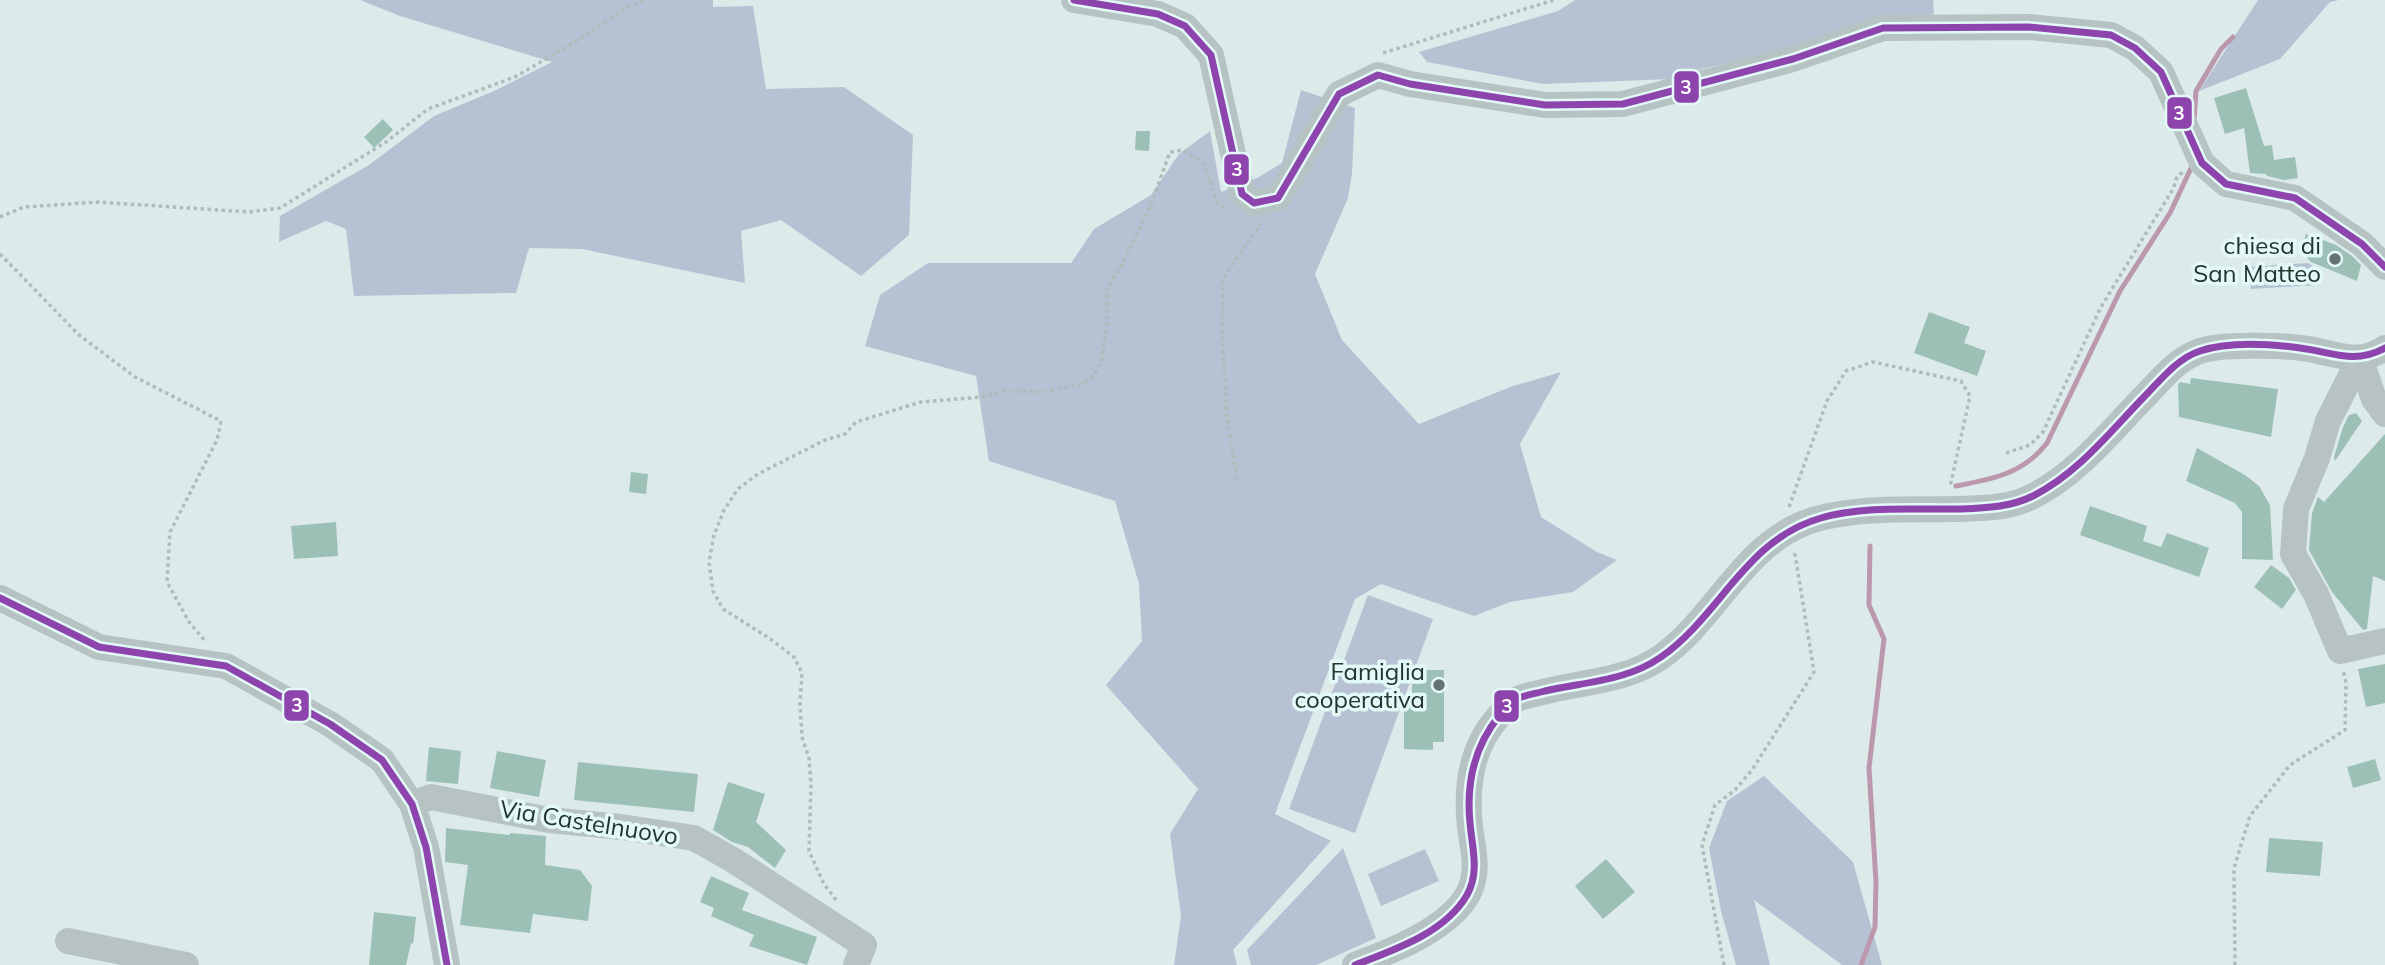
<svg xmlns="http://www.w3.org/2000/svg" width="2385" height="965" font-family="Mulish,sans-serif">
  <rect width="100%" height="100%" fill="#dcebea"/>
  <g fill="#b6c2d3">
    <polygon points="360,0 713,0 713,7 753,6 766,89 844,87 913,135 909,235 861,276 781,220 741,231 745,283 582,249 529,248 516,293 354,296 346,229 326,221 279,242 280,216 369,165 434,116 494,91 552,62 400,16"/>
    <polygon points="1575,0 1933,0 1934,14 1702,69 1673,79 1543,84 1427,62 1419,52 1558,11"/>
    <polygon points="2258,0 2339,0 2330,2 2280,59 2199,91"/>
    <polygon points="1301,90 1355,108 1352,173 1348,198 1315,274 1342,340 1419,424 1510,387 1561,372 1520,444 1541,517 1597,552 1617,560 1573,592 1510,602 1474,616 1381,584 1355,599 1275,814 1331,841 1233,950 1237,965 1174,965 1181,916 1170,834 1198,789 1106,685 1142,641 1139,584 1115,501 989,461 976,376 865,346 880,295 928,263 1071,263 1094,229 1151,195 1179,154 1210,131 1221,192 1259,177 1282,163"/>
    <path d="M2308,263C2318,268 2318,274 2319,285L2251,289L2247,267Z"/>
    <polygon points="1368,595 1433,619 1355,833 1289,809"/>
    <polygon points="1764,776 1853,862 1882,965 1842,965 1754,900 1770,965 1736,965 1721,911 1709,848 1727,801"/>
    <polygon points="1343,848 1376,938 1316,965 1251,965 1247,950"/>
    <polygon points="1425,849 1439,881 1381,906 1368,874"/>
  </g>
  <g fill="none" stroke-linecap="round" stroke-linejoin="round">
    <g stroke="#bc98ae" stroke-width="5">
      <polyline points="2194,120 2196,91 2221,49 2233,37"/>
      <path d="M1956,486C1993,479 2023,474 2047,443L2120,291L2170,213L2193,164"/>
      <polyline points="1861,965 1875,927 1876,882 1869,768 1884,639 1869,605 1870,546"/>
    </g>
  </g>
  <g fill="#9dc0b6">
    <polygon points="2246,88 2264,146 2272,145 2274,160 2295,157 2298,178 2284,180 2267,176 2266,174 2250,173 2244,128 2225,134 2214,98"/>
    <polygon points="383,119 393,130 374,148 364,137"/>
    <polygon points="1136,131 1150,131 1149,151 1135,150"/>
    <polygon points="2306,234 2336,245 2352,256 2361,265 2357,281 2311,262 2301,251"/>
    <polygon points="1929,312 1970,327 1964,343 1986,351 1977,376 1914,353"/>
    <polygon points="2191,378 2278,389 2271,437 2179,417 2178,385 2180,382 2190,384"/>
    <polygon points="2356,413 2362,421 2335,461 2334,457 2343,427 2349,415"/>
    <polygon points="2385,434 2385,581 2373,576 2367,629 2363,630 2332,592 2309,550 2312,513 2318,497 2324,502"/>
    <polygon points="2197,448 2245,475 2259,486 2270,505 2273,560 2242,559 2242,512 2235,503 2186,481"/>
    <polygon points="631,472 648,474 646,494 629,492"/>
    <polygon points="2090,506 2147,526 2143,541 2161,547 2167,533 2209,548 2199,577 2080,535"/>
    <polygon points="336,522 338,556 294,559 291,526"/>
    <polygon points="2271,565 2289,578 2296,590 2282,609 2254,587"/>
    <polygon points="2385,664 2385,703 2366,707 2358,669"/>
    <polygon points="1422,670 1444,670 1444,742 1433,742 1433,750 1404,749 1404,706 1412,705 1412,684 1422,684"/>
    <polygon points="429,747 461,751 458,784 426,781"/>
    <polygon points="497,751 546,760 539,797 490,788"/>
    <polygon points="2375,759 2381,780 2353,788 2347,767"/>
    <polygon points="578,762 698,774 694,812 574,800"/>
    <polygon points="728,782 765,794 756,822 786,850 775,868 748,847 732,842 713,830"/>
    <polygon points="446,828 510,835 510,833 546,836 545,865 580,870 592,886 588,921 533,914 530,933 460,925 468,865 445,862"/>
    <polygon points="2269,838 2323,842 2320,876 2266,872"/>
    <polygon points="1606,859 1635,892 1603,919 1575,886"/>
    <polygon points="711,876 749,893 742,910 817,937 807,965 749,946 754,935 711,916 714,908 700,902"/>
    <polygon points="374,912 416,917 413,944 411,943 406,965 369,965"/>
  </g>
  <g fill="none" stroke-linecap="round" stroke-linejoin="round">
    <g stroke="#aebcba" stroke-width="3.5" stroke-dasharray="3.5 3.5" stroke-linecap="butt">
      <polyline points="1383,53 1554,0"/>
      <polyline points="0,217 24,207 98,202 249,212 280,208 386,142 428,109 515,77 578,40 624,9 643,0"/>
      <polyline points="0,254 79,335 135,377 221,421 217,440 170,532 167,582 189,622 205,641"/>
      <polyline points="2006,453 2030,445 2043,432 2101,307 2173,189 2177,177 2184,171"/>
      <polyline points="1237,479 1227,417 1223,351 1223,278 1261,223"/>
      <polyline points="1789,507 1827,401 1846,371 1873,362 1961,381 1970,396 1950,487"/>
      <polyline points="836,900 824,884 809,851 811,784 809,758 802,737 800,704 802,673 794,657 769,638 723,609 713,591 709,562 714,535 724,510 738,489 758,474 825,440 845,434 856,422 921,402 982,397 1004,391 1043,392 1082,384 1095,374 1102,358 1107,323 1107,287 1120,268 1150,207 1170,152 1183,150 1204,164 1218,204 1226,209"/>
      <polyline points="1724,965 1702,845 1715,805 1735,790 1752,770 1814,672 1795,554 1797,552"/>
      <polyline points="2235,965 2234,868 2250,816 2290,765 2345,730 2346,683 2343,670"/>
    </g>
    <g stroke="#b6c3c2" stroke-width="26">
      <polyline points="1074,0 1158,14 1185,26 1211,55 1242,194 1254,203 1278,198 1339,94 1378,75 1410,84 1545,105 1623,104 1793,59 1883,28 2029,27 2111,35 2135,48 2161,72 2202,163 2226,184 2295,198 2362,244 2385,267"/>
      <polyline points="2360,358 2328,421 2317,458 2296,509 2293,554 2316,594 2340,651 2385,641"/>
      <polyline points="2360,358 2374,399 2385,414"/>
      <polyline points="0,598 99,647 226,666 330,724 382,760 412,804 426,847 447,965"/>
      <polyline points="412,804 431,797 549,820 621,827 694,838 733,860 864,945 856,965"/>
      <polyline points="68,941 186,965"/>
      <path d="M1355,965C1390,952 1449,929 1468,894C1482,867 1470,844 1469,815C1467,779 1474,743 1499,716C1503,711 1508,704 1513,701C1519,697 1531,695 1539,693C1578,682 1626,682 1661,657C1720,615 1745,537 1820,518C1863,507 1911,510 1955,509C1983,508 2008,509 2033,496C2079,473 2113,428 2148,393C2163,377 2179,358 2200,351C2220,344 2278,345 2301,348C2332,351 2355,368 2385,348"/>
    </g>
    <defs>
      <g id="bus-1">
        <polyline points="1074,0 1158,14 1185,26 1211,55 1242,194 1254,203 1278,198 1339,94 1378,75 1410,84 1545,105 1623,104 1793,59 1883,28 2029,27 2111,35 2135,48 2161,72 2202,163 2226,184 2295,198 2362,244 2385,267"/>
        <polyline points="0,598 99,647 226,666 330,724 382,760 412,804 426,847 447,965"/>
        <path d="M1355,965C1394,950 1445,933 1467,895C1480,872 1472,847 1470,823C1466,783 1474,747 1499,716C1503,710 1507,705 1513,701C1522,695 1535,694 1545,691C1584,682 1627,681 1661,657C1720,616 1746,539 1821,518C1866,505 1915,510 1961,509C1986,508 2011,507 2033,496C2078,473 2109,433 2143,398C2160,381 2176,359 2200,351C2230,341 2270,344 2300,348C2333,352 2353,365 2385,348"/>
      </g>
    </defs>
    <use href="#bus-1" stroke="#e2f9f8" stroke-width="12"/>
    <use href="#bus-1" stroke="#8e44ad" stroke-width="7"/>
  </g>
  <g fill="#657471" stroke="#e2f9f8" stroke-width="2.5">
    <circle cx="2335" cy="259" r="7"/>
    <circle cx="1439" cy="685" r="7"/>
  </g>
  <g text-anchor="middle" dominant-baseline="central" stroke-width="7" stroke-linejoin="round" paint-order="stroke">
    <g font-size="24" fill="#253430" stroke="#e2f9f8" text-anchor="end">
      <text x="2321" y="245">chiesa di<tspan x="2321" dy="28">San Matteo</tspan></text>
      <text x="1425" y="671">Famiglia<tspan x="1425" dy="28">cooperativa</tspan></text>
    </g>
    <g font-size="24" fill="#253430" stroke="#e2f9f8">
      <text transform="translate(589 822) rotate(9)">Via Castelnuovo</text>
    </g>
  </g>
  <g stroke="#e2f9f8" stroke-width="2.5">
    <rect x="1673" y="70" width="27" height="34" rx="7" fill="#8e44ad"/>
    <rect x="2166" y="96" width="27" height="34" rx="7" fill="#8e44ad"/>
    <rect x="1223" y="153" width="27" height="33" rx="7" fill="#8e44ad"/>
    <rect x="283" y="689" width="27" height="33" rx="7" fill="#8e44ad"/>
    <rect x="1493" y="689" width="27" height="34" rx="7" fill="#8e44ad"/>
  </g>
  <g font-size="19" text-anchor="middle" font-weight="bold" fill="#fff">
    <text x="1686" y="94">3</text>
    <text x="2179" y="120">3</text>
    <text x="1237" y="176">3</text>
    <text x="297" y="712">3</text>
    <text x="1507" y="713">3</text>
  </g>
</svg>
